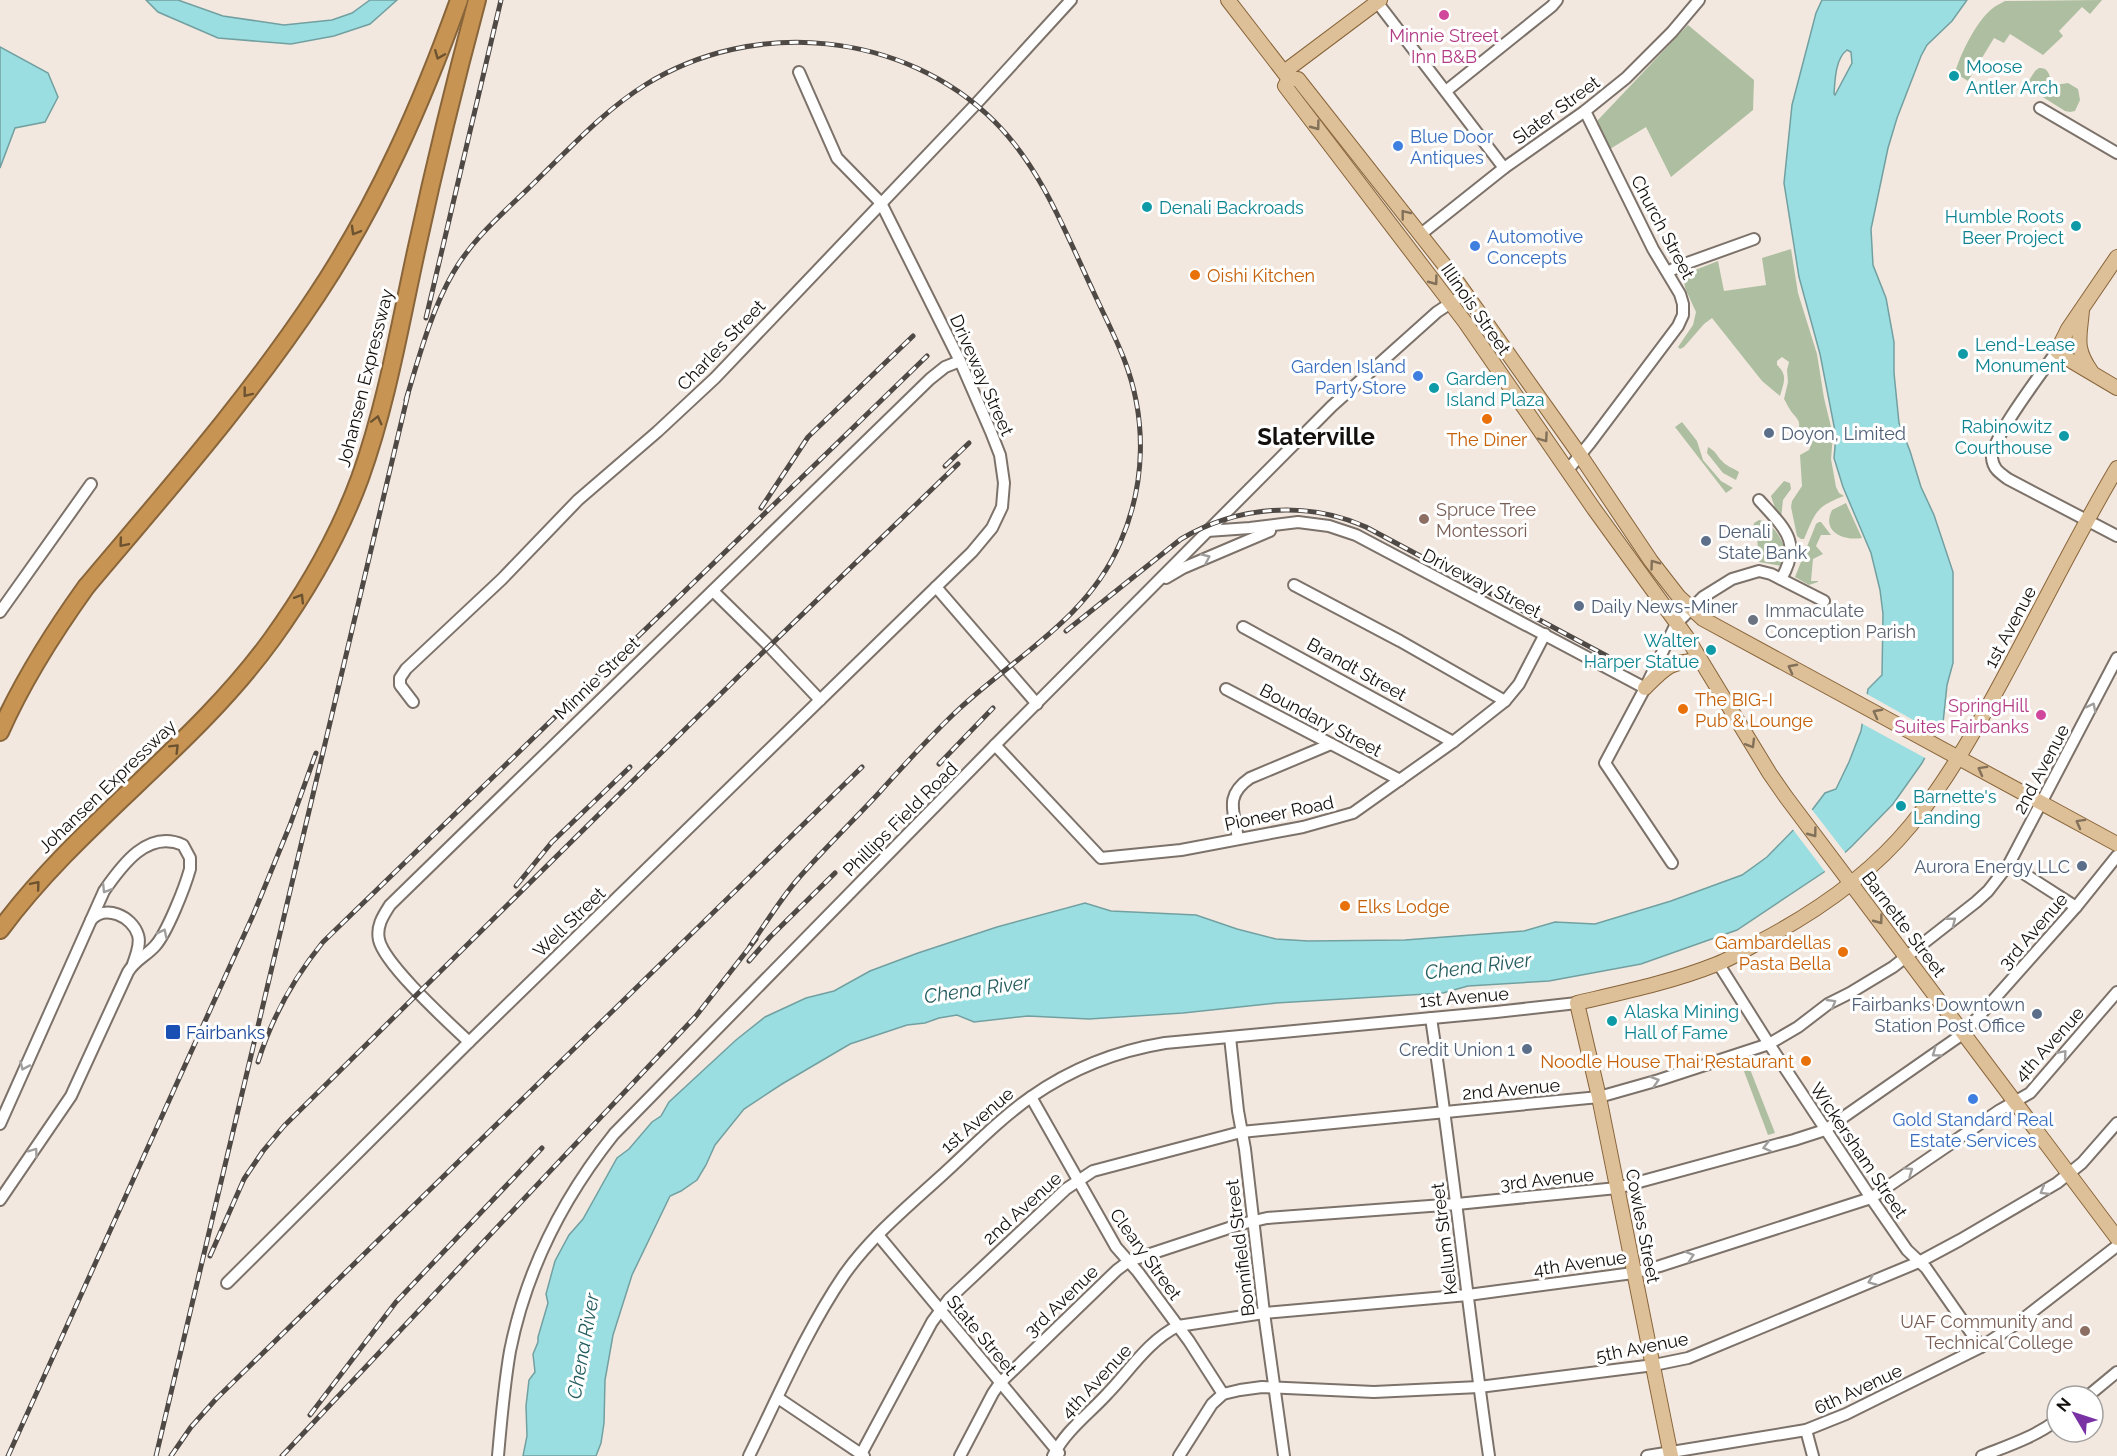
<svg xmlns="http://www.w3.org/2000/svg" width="2117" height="1456" font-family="Raleway,sans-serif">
  <rect width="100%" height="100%" fill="#f3e8df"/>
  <g fill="#aebfa1">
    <path d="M2102,0L2090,14L2082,7L2059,31L2063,36L2043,55L2010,34L2004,43L1994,38L1968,81L1955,73C1960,54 1977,20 1993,8C1996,5 2002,3 2005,1Z"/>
    <polygon points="1688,25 1754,80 1753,110 1671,177 1646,127 1610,149 1597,121"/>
    <path d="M2039,68C2051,67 2048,79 2055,85L2068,83L2078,89L2080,100L2075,111L2070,112L2065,111L2027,87L2026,85L2035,71Z"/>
    <path d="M1791,249L1798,293L1817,354L1824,398L1833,435L1831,459L1836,487L1839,493L1844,496C1816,507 1816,511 1804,539H1801L1797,536L1791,507L1792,501L1802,486L1800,455L1809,450L1812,442L1798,431C1802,418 1795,419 1789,408C1787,405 1786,402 1784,399L1788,382L1787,370L1789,362L1782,357L1777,361V365C1788,375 1784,382 1780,396L1762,381L1712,318L1704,324L1684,347L1680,349L1678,347L1693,325L1696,312L1685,288L1684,279L1690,272L1718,261L1724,291L1766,285L1762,258Z"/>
    <polygon points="1682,422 1697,441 1703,460 1721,481 1733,488 1726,493 1675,427"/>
    <path d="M1708,447C1718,453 1715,454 1722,461C1726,466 1733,468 1739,472L1736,480L1723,473L1707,453Z"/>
    <polygon points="1784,481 1790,483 1791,489 1783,500 1781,519 1778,517 1771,496"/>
    <path d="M1846,503L1862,538C1844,541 1821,532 1832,510Z"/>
    <path d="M1759,520C1776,523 1791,550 1782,566L1759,562L1757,537L1753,528L1754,523Z"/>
    <polygon points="1819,522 1821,522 1831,535 1821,535 1816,546 1823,554 1813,559 1811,581 1818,581 1818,582 1809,585 1795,577 1816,524"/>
    <polygon points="1748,1064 1775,1133 1768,1135 1742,1066"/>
  </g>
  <g fill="#9bdee1" stroke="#72a0a1" stroke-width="1.5" fill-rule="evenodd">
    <polygon points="146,0 178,0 223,16 284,25 332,20 352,13 370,0 397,0 370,24 334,36 291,44 218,38 158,12"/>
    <path d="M1822,0H1967L1952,21L1927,45L1921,56L1897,118L1888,148L1871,229L1873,265L1886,298L1894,342V373L1899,423L1910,451L1921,487L1934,515L1953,572V663L1947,685L1943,723L1922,763L1893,804L1852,846L1824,872L1737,930L1641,964L1549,981L1468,986L1443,993L1276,1003L1183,1013L1089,1019L1028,1016L974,1022L957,1015L939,1018L925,1023L907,1025L850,1044L782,1084L744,1109L715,1145L706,1165L697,1180L681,1191L670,1196L632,1275L613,1335L605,1380L604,1423L601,1443L596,1456H523L527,1436L526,1406L529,1380L535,1372L533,1354L538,1342V1337L548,1303L546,1294L555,1261L569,1235L583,1219L617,1158L629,1149L652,1122L661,1116L669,1102L736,1040L765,1017L806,998L834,991L870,971L918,953L997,927L1085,903L1111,911L1196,915L1237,929L1276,939L1308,941L1405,940L1524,931L1555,922L1595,924L1671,901L1742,875L1767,857L1809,814L1825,793L1836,789L1849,762L1861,731L1868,689L1882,675L1883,614L1880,590L1871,553L1843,487L1834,458L1836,436L1820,354L1799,277L1784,183L1792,105L1816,13ZM1847,50L1851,52L1852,63L1835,95L1834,94C1835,81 1835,59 1847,50Z"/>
    <polygon points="0,47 48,73 58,97 45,122 15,128 0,168"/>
  </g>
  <g fill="#f3e8df">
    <polygon points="1865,693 1940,735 1927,759 1859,722"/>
    <polygon points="1810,807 1847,855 1826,873 1791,827"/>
  </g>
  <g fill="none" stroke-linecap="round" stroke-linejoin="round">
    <defs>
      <g id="minor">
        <polyline points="1377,2 1504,168"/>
        <polyline points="799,72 837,158 881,203 960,361 991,432 1000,455 1004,483 1002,507 992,528 972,552 936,587 1037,704"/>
        <polyline points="1446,91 1552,6 1557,0"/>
        <polyline points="2040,108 2117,153"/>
        <polyline points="1421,234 1504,168 1585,111 1626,78 1672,32 1699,0"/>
        <polyline points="1668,272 1679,266 1754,239"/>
        <path d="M2057,351C2044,370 1991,438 1992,458C1993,469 2000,473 2008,479L2117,536"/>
        <polyline points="1567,471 1590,443 1678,326 1683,315 1683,304 1680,294 1653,249 1585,111"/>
        <path d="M1759,500C1784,528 1803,542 1781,579"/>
        <polyline points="1207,531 1250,528 1298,522 1329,526 1356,535 1645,688"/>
        <polyline points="1166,578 1183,568 1270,531"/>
        <polyline points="1294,585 1400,641 1505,701"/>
        <polyline points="713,591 769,646 820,700"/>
        <polyline points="0,612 91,484"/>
        <polyline points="1243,627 1453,742"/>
        <polyline points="1226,689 1400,780"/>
        <polyline points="413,702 400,685 400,678 406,669 502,579 578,500 657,432 715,378 976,104 1071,0"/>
        <polyline points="995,745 1101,858 1181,850 1303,827 1353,813 1453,742 1505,701 1519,684 1545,634"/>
        <path d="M1238,839C1234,811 1224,796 1250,778L1331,744"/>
        <polyline points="1672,863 1605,763 1645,688 1676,624 1703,597 1732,579 1759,571 1771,574 1824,601"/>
        <polyline points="2009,864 2076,907"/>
        <path d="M91,920C105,904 132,916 138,935C141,944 136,955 133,964"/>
        <polyline points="1718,963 1769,1044 1871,1198 1907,1250 1926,1268 1981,1347"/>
        <path d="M1431,1018C1453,1164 1468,1310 1489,1456"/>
        <polyline points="1230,1037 1238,1111 1245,1149 1264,1313 1284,1456"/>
        <path d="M469,1042C448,1022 385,965 379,940C376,926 383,916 390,905L930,379L945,367L960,361"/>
        <polyline points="1031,1097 1116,1247 1138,1272 1189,1341 1223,1394"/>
        <path d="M0,1124L104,891C122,865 148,829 183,845L190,858V869C185,887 167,933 155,946C146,956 135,960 128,972L71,1096L0,1200"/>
        <polyline points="878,1235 1059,1453"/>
        <polyline points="227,1283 469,1042 936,587"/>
        <polyline points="2088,1396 2117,1372"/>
        <polyline points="778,1398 864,1456"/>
        <polyline points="1806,1430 1813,1456"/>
        <path d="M498,1456C501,1421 504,1386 510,1351C526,1271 563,1198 614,1134L995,745L1332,406L1437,312L1466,293"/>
        <path d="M749,1456C779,1395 806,1331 844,1275C870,1238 906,1208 939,1178C969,1151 998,1120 1031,1097C1071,1069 1116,1051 1165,1043L1496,1012L1577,1003"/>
        <polyline points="860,1456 932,1322 949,1299 1066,1189 1093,1171 1241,1132 1599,1097 1659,1080 1769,1044 1798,1027 1828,1004 1850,993 1893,967 1976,902 1988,891 2009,864 2117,658"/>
        <polyline points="960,1456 993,1393 1000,1383 1117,1270 1129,1261 1241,1224 1267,1218 1457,1204 1617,1188 1794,1140 1825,1130 1964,1033 2076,907 2117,856"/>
        <path d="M1053,1456C1065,1431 1090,1413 1108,1393C1130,1370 1149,1340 1178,1326L1264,1313L1468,1295L1633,1273L1660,1266L1871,1198L2000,1110L2030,1093L2117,992"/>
        <polyline points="1179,1456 1212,1404 1223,1394 1240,1390 1262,1387 1374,1392 1479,1387 1654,1365 1688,1358 1919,1262 1960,1240 2057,1183 2082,1163 2117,1123"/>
        <polyline points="1647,1456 1806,1430 1846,1414 1981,1347 2019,1322 2117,1246"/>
        <path d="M1982,1456C2007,1446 2035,1437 2057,1420"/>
      </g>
      <g id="major">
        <polyline points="1228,0 1289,79 1298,79 1453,276 1580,455 1651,561 1679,597 1703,619 2117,844"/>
        <polyline points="1284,72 1380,0"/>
        <polyline points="1289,79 1285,86 1465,322 1594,509 1686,636 1770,774 1786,797 2117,1238"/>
        <polyline points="2117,257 2068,329 2057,351 2063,356 2117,388"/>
        <path d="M2082,310C2080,337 2074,347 2091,371"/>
        <path d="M1645,688C1666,667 1669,662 1700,660"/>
        <path d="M1671,1456L1599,1097L1577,1003C1624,992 1672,982 1717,964C1732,958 1747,949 1761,941C1818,911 1870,875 1911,825C1947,781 1976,729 2003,679C2041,609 2076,537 2117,468"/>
      </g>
      <g id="highway">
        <path d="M0,732C23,680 53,633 86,587C166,492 249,398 317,295C378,203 422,103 459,0"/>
        <path d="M0,930C79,823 194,747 272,639C308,589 339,535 360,478C387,403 400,324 417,247C435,164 455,82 477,0"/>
      </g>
    </defs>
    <use href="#minor" stroke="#7c726a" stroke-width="14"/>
    <use href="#major" stroke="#88653a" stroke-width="16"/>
    <use href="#highway" stroke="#88653a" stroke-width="20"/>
    <use href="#minor" stroke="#fff" stroke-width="10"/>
    <use href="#major" stroke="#ddbf98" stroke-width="14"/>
    <use href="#highway" stroke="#c79453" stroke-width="16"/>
    <defs>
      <g id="rail">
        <polyline points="426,318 501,0"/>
        <path d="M406,400C419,357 431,311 453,273C474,236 508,209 537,180C572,146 605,110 645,85C754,17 904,31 995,122C1042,169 1066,234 1094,293C1104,315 1115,336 1124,359C1147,418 1146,484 1120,543C1088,618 1016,656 959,709C930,736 904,765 878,794C851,823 823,850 797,880C780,900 766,923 750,946"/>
        <polyline points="945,466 969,443"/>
        <polyline points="761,508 808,437 913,336"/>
        <path d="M1066,631L1181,539C1237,506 1306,500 1366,527L1607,656"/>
        <polyline points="939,764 993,708"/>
        <polyline points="516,886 552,842 630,767"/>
        <polyline points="749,961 770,937 835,873"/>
        <path d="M258,1062C272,1017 293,979 323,942L927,356"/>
        <polyline points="210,1256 244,1179 263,1151 284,1126 755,660 958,464"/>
        <polyline points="310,1415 396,1302 542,1148"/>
        <polyline points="8,1456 254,913 290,825 316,753"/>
        <polyline points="156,1456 408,394"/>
        <polyline points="171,1456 191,1427 216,1399 862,767"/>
        <polyline points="282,1456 696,1016 756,939"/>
      </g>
    </defs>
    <use href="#rail" stroke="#4f4945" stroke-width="5"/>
    <use href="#rail" stroke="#fff" stroke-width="3" stroke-dasharray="9" stroke-linecap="butt"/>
  </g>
  <defs><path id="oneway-chevron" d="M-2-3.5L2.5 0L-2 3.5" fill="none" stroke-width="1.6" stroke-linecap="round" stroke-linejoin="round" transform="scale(1.5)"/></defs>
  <g stroke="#6d5230">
    <use href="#oneway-chevron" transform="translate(439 55) rotate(112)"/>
    <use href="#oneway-chevron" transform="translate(355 231) rotate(120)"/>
    <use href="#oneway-chevron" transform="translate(247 393) rotate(128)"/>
    <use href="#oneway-chevron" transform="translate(377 420) rotate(-76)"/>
    <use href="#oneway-chevron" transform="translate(123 543) rotate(130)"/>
    <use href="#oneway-chevron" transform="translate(300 598) rotate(-58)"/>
    <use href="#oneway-chevron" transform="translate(175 748) rotate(-45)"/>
    <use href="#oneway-chevron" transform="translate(36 885) rotate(-50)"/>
  </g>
  <g stroke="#827059">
    <use href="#oneway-chevron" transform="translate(1316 126) rotate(53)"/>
    <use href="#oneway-chevron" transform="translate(1405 214) rotate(-128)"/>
    <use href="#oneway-chevron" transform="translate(1434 281) rotate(53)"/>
    <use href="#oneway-chevron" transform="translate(1544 438) rotate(55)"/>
    <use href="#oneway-chevron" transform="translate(1654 564) rotate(-126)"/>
    <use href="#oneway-chevron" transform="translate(1792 668) rotate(-152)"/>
    <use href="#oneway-chevron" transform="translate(1877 713) rotate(-152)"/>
    <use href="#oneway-chevron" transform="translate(1751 744) rotate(59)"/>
    <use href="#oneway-chevron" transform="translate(1982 770) rotate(-151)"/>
    <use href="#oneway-chevron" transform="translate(2080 823) rotate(-151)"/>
    <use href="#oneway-chevron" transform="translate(1813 833) rotate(53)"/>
    <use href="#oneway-chevron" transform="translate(1879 920) rotate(53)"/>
  </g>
  <g stroke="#a19f9e">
    <use href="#oneway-chevron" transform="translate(1206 558) rotate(-24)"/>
    <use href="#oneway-chevron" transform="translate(2092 707) rotate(-63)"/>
    <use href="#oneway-chevron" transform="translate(106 889) rotate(122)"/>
    <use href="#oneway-chevron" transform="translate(1952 921) rotate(-38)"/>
    <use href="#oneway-chevron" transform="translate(163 933) rotate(-64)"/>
    <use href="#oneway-chevron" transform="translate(1832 1003) rotate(-30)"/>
    <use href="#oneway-chevron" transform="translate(1936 1053) rotate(144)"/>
    <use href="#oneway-chevron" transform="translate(2063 1054) rotate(-49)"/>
    <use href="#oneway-chevron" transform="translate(24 1066) rotate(114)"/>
    <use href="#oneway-chevron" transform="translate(1655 1081) rotate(-17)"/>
    <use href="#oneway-chevron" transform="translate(1767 1147) rotate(166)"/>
    <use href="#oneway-chevron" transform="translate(34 1152) rotate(-54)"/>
    <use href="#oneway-chevron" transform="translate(1909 1171) rotate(-35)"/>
    <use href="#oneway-chevron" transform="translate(2044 1191) rotate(150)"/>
    <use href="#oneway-chevron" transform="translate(1690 1256) rotate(-18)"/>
    <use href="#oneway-chevron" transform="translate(1872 1281) rotate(158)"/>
  </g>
  <g fill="#d1479c" stroke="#fff" stroke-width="2">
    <circle cx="1444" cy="15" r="6"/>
    <circle cx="2041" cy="715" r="6"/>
  </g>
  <g fill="#0f9aa8" stroke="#fff" stroke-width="2">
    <circle cx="1954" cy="76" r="6"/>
    <circle cx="1147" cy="207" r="6"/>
    <circle cx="2076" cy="226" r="6"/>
    <circle cx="1963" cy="354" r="6"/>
    <circle cx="1434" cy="388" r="6"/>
    <circle cx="2064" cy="436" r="6"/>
    <circle cx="1711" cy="650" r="6"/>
    <circle cx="1901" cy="806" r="6"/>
    <circle cx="1612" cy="1021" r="6"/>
  </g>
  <g fill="#3f7fe0" stroke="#fff" stroke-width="2">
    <circle cx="1398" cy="146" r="6"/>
    <circle cx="1475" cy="246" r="6"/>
    <circle cx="1418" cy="376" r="6"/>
    <circle cx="1973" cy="1099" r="6"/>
  </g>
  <g fill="#e8710a" stroke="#fff" stroke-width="2">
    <circle cx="1195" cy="275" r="6"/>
    <circle cx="1487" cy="419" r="6"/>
    <circle cx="1683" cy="709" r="6"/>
    <circle cx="1345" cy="906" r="6"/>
    <circle cx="1843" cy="952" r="6"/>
    <circle cx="1806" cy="1061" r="6"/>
  </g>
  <g fill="#5c6f8a" stroke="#fff" stroke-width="2">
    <circle cx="1769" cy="433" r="6"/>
    <circle cx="1706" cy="541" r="6"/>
    <circle cx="1579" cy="606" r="6"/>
    <circle cx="2082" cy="866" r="6"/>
    <circle cx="2037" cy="1014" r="6"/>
    <circle cx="1527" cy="1049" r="6"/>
  </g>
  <g fill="#8d6e63" stroke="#fff" stroke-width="2">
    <circle cx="1424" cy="519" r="6"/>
    <circle cx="2085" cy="1331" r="6"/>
  </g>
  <circle fill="#6b7280" stroke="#fff" stroke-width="2" cx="1753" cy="620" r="6"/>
  <rect fill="#1a4fb4" stroke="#fff" stroke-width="2" x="165" y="1024" width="16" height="16" rx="3"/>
  <g text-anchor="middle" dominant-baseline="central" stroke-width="6" stroke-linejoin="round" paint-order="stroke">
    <g font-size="18" fill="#b23c85" stroke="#fff">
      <text x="1444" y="35">Minnie Street<tspan x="1444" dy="21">Inn B&amp;B</tspan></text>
      <text x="2029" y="705" text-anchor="end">SpringHill<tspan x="2029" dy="21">Suites Fairbanks</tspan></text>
    </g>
    <g font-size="18" fill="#0d838f" stroke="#fff" text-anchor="start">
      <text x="1966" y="66">Moose<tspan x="1966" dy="21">Antler Arch</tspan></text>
      <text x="1159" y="207">Denali Backroads</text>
      <text x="2064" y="216" text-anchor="end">Humble Roots<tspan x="2064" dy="21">Beer Project</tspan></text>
      <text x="1975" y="344">Lend-Lease<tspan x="1975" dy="21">Monument</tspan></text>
      <text x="1446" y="378">Garden<tspan x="1446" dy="21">Island Plaza</tspan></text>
      <text x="2052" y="426" text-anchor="end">Rabinowitz<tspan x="2052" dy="21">Courthouse</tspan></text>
      <text x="1699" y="640" text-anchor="end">Walter<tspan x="1699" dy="21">Harper Statue</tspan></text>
      <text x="1913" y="796">Barnette's<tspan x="1913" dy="21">Landing</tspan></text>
      <text x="1624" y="1011">Alaska Mining<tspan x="1624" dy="21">Hall of Fame</tspan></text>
    </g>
    <g font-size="18" fill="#130f0c" stroke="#fff">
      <text transform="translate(1556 110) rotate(-36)">Slater Street</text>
      <text transform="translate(1663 227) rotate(62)">Church Street</text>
      <text transform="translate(1476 309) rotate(55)">Illinois Street</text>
      <text transform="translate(721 345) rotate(-46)">Charles Street</text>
      <text transform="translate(982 375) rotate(66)">Driveway Street</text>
      <text transform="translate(365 378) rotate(-76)">Johansen Expressway</text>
      <text transform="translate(1482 583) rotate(27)">Driveway Street</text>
      <text transform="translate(2010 627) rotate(-62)">1st Avenue</text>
      <text transform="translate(1357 669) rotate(29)">Brandt Street</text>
      <text transform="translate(597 678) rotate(-44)">Minnie Street</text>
      <text transform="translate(1321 720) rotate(28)">Boundary Street</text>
      <text transform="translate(2041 769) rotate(-62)">2nd Avenue</text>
      <text transform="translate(107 786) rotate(-44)">Johansen Expressway</text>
      <text transform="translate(1279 813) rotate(-12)">Pioneer Road</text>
      <text transform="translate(900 819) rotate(-45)">Phillips Field Road</text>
      <text transform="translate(569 922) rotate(-44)">Well Street</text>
      <text transform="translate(1904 924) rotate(53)">Barnette Street</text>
      <text transform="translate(2033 931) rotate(-49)">3rd Avenue</text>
      <text transform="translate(1464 997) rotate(-5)">1st Avenue</text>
      <text transform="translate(2049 1044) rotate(-48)">4th Avenue</text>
      <text transform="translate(1511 1089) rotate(-5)">2nd Avenue</text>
      <text transform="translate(977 1120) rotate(-41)">1st Avenue</text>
      <text transform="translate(1859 1150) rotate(56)">Wickersham Street</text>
      <text transform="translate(1547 1179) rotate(-6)">3rd Avenue</text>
      <text transform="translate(1022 1208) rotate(-42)">2nd Avenue</text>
      <text transform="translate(1643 1226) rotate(79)">Cowles Street</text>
      <text transform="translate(1444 1239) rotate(-97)">Kellum Street</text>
      <text transform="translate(1240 1248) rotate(-97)">Bonnifield Street</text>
      <text transform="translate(1146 1254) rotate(54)">Cleary Street</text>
      <text transform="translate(1580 1263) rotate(-8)">4th Avenue</text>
      <text transform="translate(1061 1301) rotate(-44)">3rd Avenue</text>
      <text transform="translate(982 1335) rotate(50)">State Street</text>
      <text transform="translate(1642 1347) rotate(-11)">5th Avenue</text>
      <text transform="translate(1096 1381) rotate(-47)">4th Avenue</text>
      <text transform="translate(1858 1389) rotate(-25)">6th Avenue</text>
    </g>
    <g font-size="18" fill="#366cbe" stroke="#fff" text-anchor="start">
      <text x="1410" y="136">Blue Door<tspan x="1410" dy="21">Antiques</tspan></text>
      <text x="1487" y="236">Automotive<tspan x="1487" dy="21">Concepts</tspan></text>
      <text x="1406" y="366" text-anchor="end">Garden Island<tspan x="1406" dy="21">Party Store</tspan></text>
      <text x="1973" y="1119" text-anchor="middle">Gold Standard Real<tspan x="1973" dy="21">Estate Services</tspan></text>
    </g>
    <g font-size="18" fill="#c56008" stroke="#fff" text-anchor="start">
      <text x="1207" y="275">Oishi Kitchen</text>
      <text x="1487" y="439" text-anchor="middle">The Diner</text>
      <text x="1695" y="699">The BIG-I<tspan x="1695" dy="21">Pub &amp; Lounge</tspan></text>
      <text x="1357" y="906">Elks Lodge</text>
      <text x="1831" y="942" text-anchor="end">Gambardellas<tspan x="1831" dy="21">Pasta Bella</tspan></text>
      <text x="1794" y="1061" text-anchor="end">Noodle House Thai Restaurant</text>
    </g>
    <g font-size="18" fill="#4e5e75" stroke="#fff" text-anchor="start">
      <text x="1781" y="433">Doyon, Limited</text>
      <text x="1718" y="531">Denali<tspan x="1718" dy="21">State Bank</tspan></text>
      <text x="1591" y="606">Daily News-Miner</text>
      <text x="2070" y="866" text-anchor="end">Aurora Energy LLC</text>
      <text x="2025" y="1004" text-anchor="end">Fairbanks Downtown<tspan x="2025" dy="21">Station Post Office</tspan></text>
      <text x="1515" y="1049" text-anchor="end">Credit Union 1</text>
    </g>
    <g font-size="18" fill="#785e54" stroke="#fff" text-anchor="start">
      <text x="1436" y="509">Spruce Tree<tspan x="1436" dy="21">Montessori</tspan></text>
      <text x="2073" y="1321" text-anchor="end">UAF Community and<tspan x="2073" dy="21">Technical College</tspan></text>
    </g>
    <g font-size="18" fill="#5b616d" stroke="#fff" text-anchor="start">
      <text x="1765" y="610">Immaculate<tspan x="1765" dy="21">Conception Parish</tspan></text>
    </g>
    <g font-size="18" fill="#164399" stroke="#fff" text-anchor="start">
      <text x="186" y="1032">Fairbanks</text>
    </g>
    <g font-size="20" font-style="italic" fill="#245d5f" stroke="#fff">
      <text transform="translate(1478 966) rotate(-7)">Chena River</text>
      <text transform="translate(977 989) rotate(-8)">Chena River</text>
      <text transform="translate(583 1346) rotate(-80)">Chena River</text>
    </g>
    <g font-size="24" font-weight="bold" fill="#130f0c" stroke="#fff">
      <text x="1316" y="436">Slaterville</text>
    </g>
  </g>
  <g transform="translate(2075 1414) rotate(309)"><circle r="28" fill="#ffffff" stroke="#a19f9e" stroke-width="1.5"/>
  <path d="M0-4.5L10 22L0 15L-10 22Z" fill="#7931a4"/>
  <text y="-9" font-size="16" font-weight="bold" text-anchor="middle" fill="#130f0c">N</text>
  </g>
</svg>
